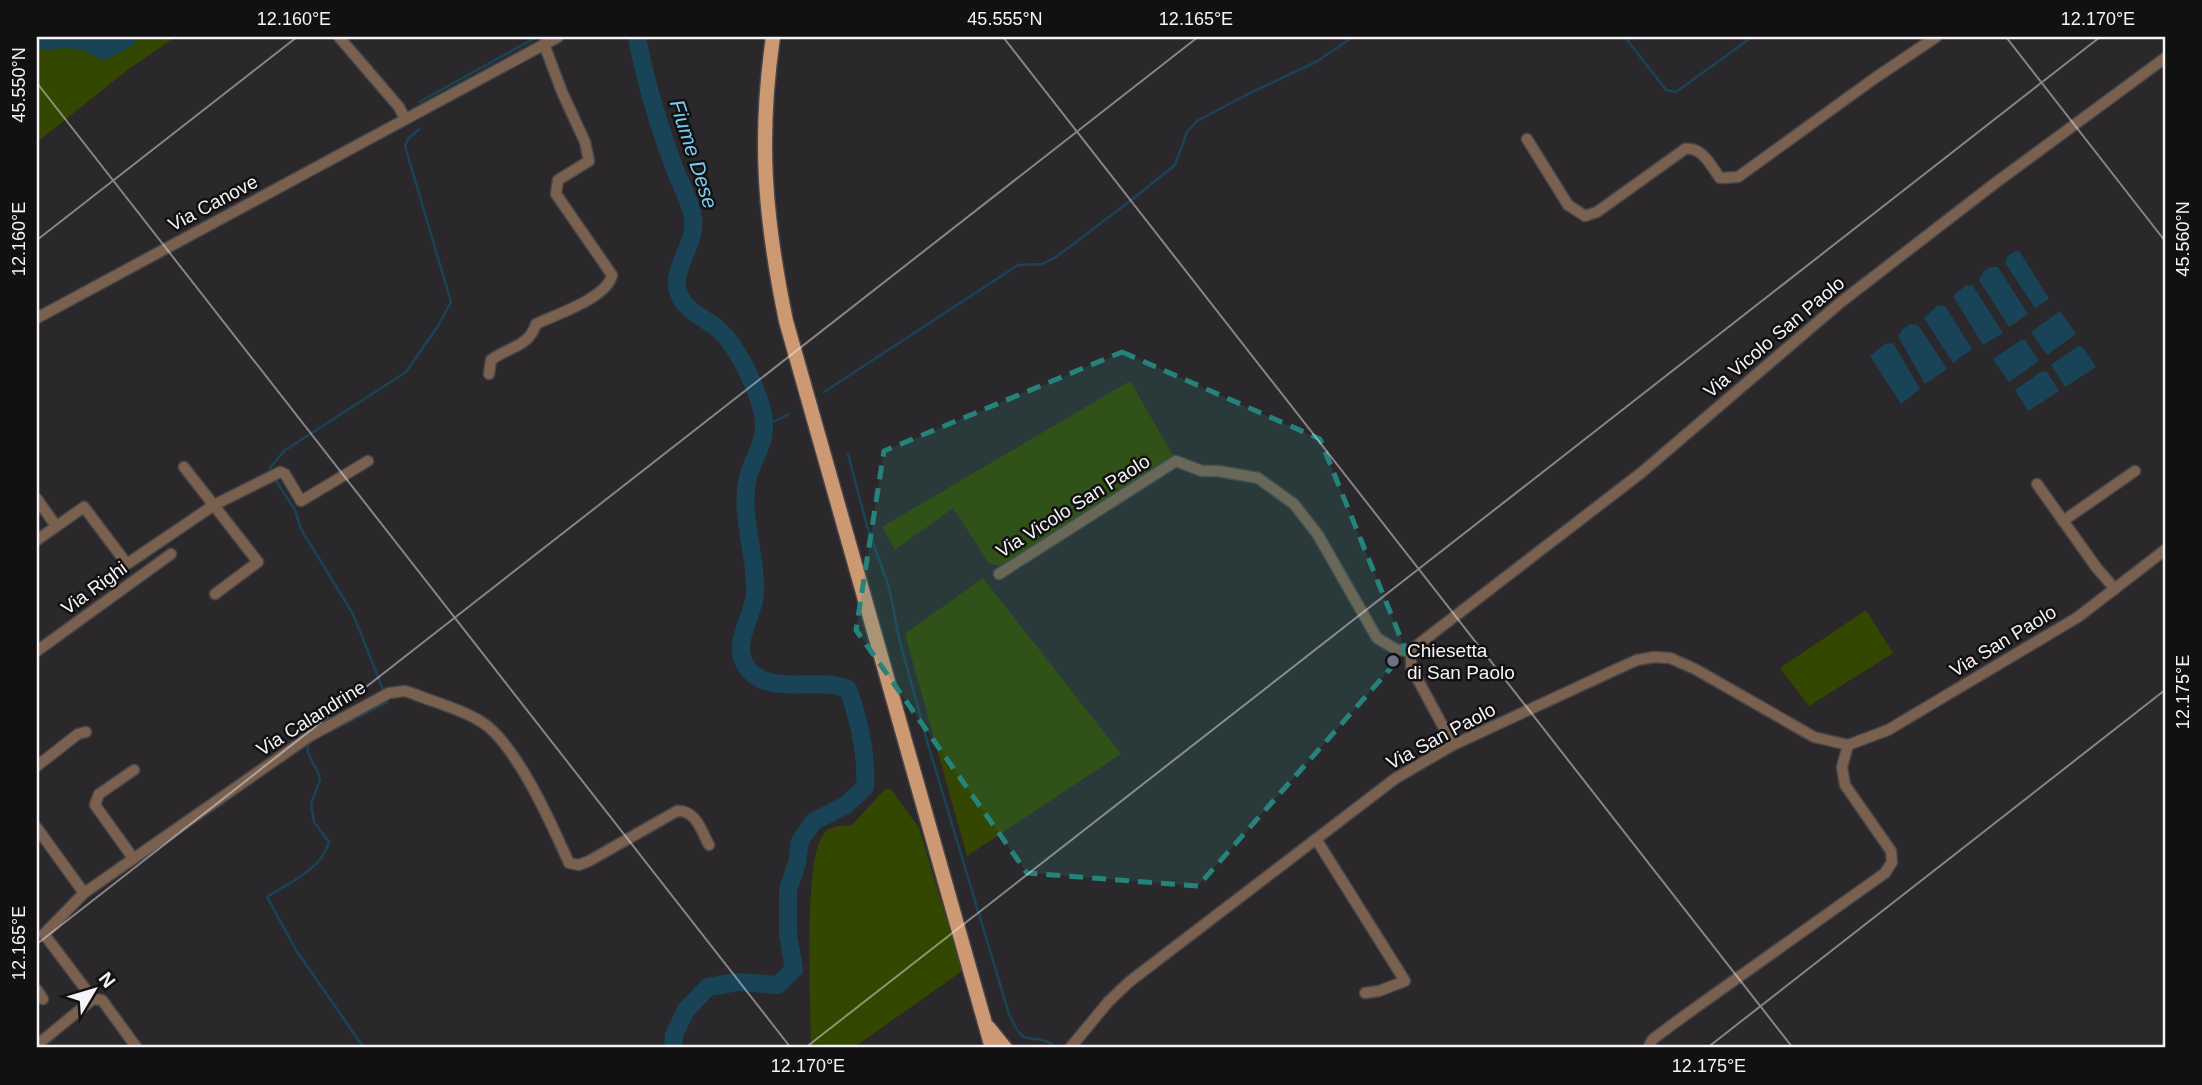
<svg xmlns="http://www.w3.org/2000/svg" width="2202" height="1085" font-family="Arial,sans-serif">
  <rect width="100%" height="100%" fill="#2b282b"/>
  <g fill="#334700">
    <polygon points="37,37 175,37 126,71 37,142"/>
    <polygon points="1130,381 1174,457 1000,566 989,563 953,508 895,550 882,527"/>
    <polygon points="983,578 1121,754 967,856 905,634"/>
    <polygon points="1866,610 1893,653 1809,706 1780,668"/>
    <path d="M885,789H891L919,828L962,971L853,1048H811C811,1009 803,861 823,835C830,825 840,826 852,825Z"/>
  </g>
  <g fill="#194457">
    <polygon points="37,37 141,37 131,46 104,61 83,50 67,48 37,50"/>
    <polygon points="2015,251 2020,252 2049,299 2035,308 2005,263 2007,257"/>
    <polygon points="1990,267 1998,267 2028,314 2009,327 1979,280 1983,272"/>
    <polygon points="1966,285 1973,286 2003,333 1983,345 1953,296"/>
    <polygon points="1938,305 1945,306 1972,349 1953,363 1924,318"/>
    <polygon points="2060,311 2076,334 2047,355 2031,332"/>
    <polygon points="1910,324 1918,325 1947,369 1925,384 1898,336 1903,329"/>
    <polygon points="2021,340 2025,340 2039,361 2009,382 1993,359"/>
    <polygon points="1893,343 1920,389 1901,404 1870,356 1885,344"/>
    <polygon points="2078,346 2083,347 2096,367 2065,387 2051,365"/>
    <polygon points="2042,371 2047,372 2059,391 2028,411 2015,390"/>
  </g>
  <g fill="none" stroke-linecap="round" stroke-linejoin="round">
    <g stroke="#194457" stroke-width="2.5">
      <polyline points="1625,37 1666,90 1676,92 1752,37"/>
      <polyline points="419,102 537,37"/>
      <polyline points="824,392 1018,265 1042,264 1056,257 1134,198 1175,165 1187,132 1197,121 1246,95 1316,62 1353,37"/>
      <polyline points="765,426 789,414"/>
      <path d="M848,454L867,526L889,587L899,638L927,741L1009,1014C1026,1052 1026,1030 1052,1044"/>
      <polyline points="272,472 270,468 284,451 406,372 438,326 451,302 405,146 408,139 419,129"/>
      <polyline points="276,481 295,510 301,529 353,614 384,692"/>
      <polyline points="329,732 388,702 386,698"/>
      <path d="M311,742L307,746C307,759 318,766 320,780L311,804L314,822L329,842C322,869 289,883 267,897L296,950L364,1048"/>
    </g>
    <path stroke="#194457" stroke-width="18" d="M637,37C645,80 658,123 673,164C679,182 690,199 693,218C698,247 662,275 684,303C692,314 708,320 718,329C738,346 765,401 764,428C764,446 752,460 748,477C739,518 757,553 755,593C754,617 729,645 748,669C767,693 807,681 833,685C838,685 843,688 848,689C860,722 867,753 865,787L846,805L813,822L800,841L797,863L788,890V935L794,969L778,985L738,982L708,987L686,1010L674,1035L673,1048"/>
    <defs>
      <g id="minor">
        <polyline points="339,37 399,107 405,119"/>
        <path d="M1527,139L1568,205L1585,216L1597,212L1685,149C1702,146 1711,166 1720,178L1738,177L1875,78L1936,37"/>
        <polyline points="37,318 558,37"/>
        <path d="M489,374L491,360C508,347 529,347 536,324C557,314 607,298 612,275L556,194L558,180L589,161L585,142L562,92L544,44"/>
        <polyline points="184,467 258,562 215,594"/>
        <polyline points="2037,484 2096,567 2115,589"/>
        <polyline points="37,499 56,526"/>
        <polyline points="2063,521 2135,471"/>
        <polyline points="37,540 84,507 127,564 214,505 280,472 285,474 301,501 368,461"/>
        <polyline points="999,574 1176,461 1202,471 1218,471 1258,478 1294,504 1318,535 1377,638 1397,650 1411,650 1641,473 1841,302 1994,184 2165,58"/>
        <polyline points="1411,650 1411,667 1453,745"/>
        <polyline points="37,651 171,554"/>
        <polyline points="37,766 78,734 86,732"/>
        <polyline points="37,828 84,893"/>
        <polyline points="1316,839 1405,981 1379,991 1365,993"/>
        <polyline points="133,858 95,805 99,794 134,770"/>
        <polyline points="37,990 43,999"/>
        <polyline points="93,999 102,1000 137,1048"/>
        <path d="M37,1045L93,999L44,934L84,893L310,736L389,693L405,691L414,694C436,703 461,709 480,721C515,741 552,825 569,863L579,865L589,861L677,811C696,810 701,830 709,845"/>
        <polyline points="1070,1048 1109,1001 1129,982 1396,778 1453,745 1617,669 1637,660 1654,657 1670,658 1695,669 1814,737 1848,745 1888,730 2078,617 2165,550"/>
        <polyline points="1648,1048 1653,1039 1684,1016 1885,873 1892,862 1891,851 1845,785 1842,767 1848,745"/>
      </g>
      <g id="major">
        <path d="M773,37C758,140 765,220 786,321L992,1048"/>
        <polyline points="989,1028 1005,1048"/>
      </g>
    </defs>
    <use href="#minor" stroke="#474547" stroke-width="13"/>
    <use href="#major" stroke="#474547" stroke-width="17"/>
    <use href="#minor" stroke="#7a614f" stroke-width="10"/>
    <use href="#major" stroke="#cc9973" stroke-width="14"/>
  </g>
  <path fill="#26837c" fill-opacity="0.2" stroke="#26837c" stroke-width="5" stroke-dasharray="14 9" stroke-linejoin="round" d="M1122,352L1320,439L1406,651L1198,886L1027,873L856,630L884,451Z"/>
  <path fill="none" stroke="#f6f4f6" stroke-width="2" stroke-opacity="0.45" d="M1003,37L1793,1048M2006,37L2165,241M37,83L791,1048M37,240L297,37M37,944L1198,37M805,1048L2100,37M1707,1048L2165,690"/>
  <circle fill="#6b7280" stroke="#121112" stroke-width="2.5" cx="1393" cy="661" r="7"/>
  <g text-anchor="middle" dominant-baseline="central" stroke-width="5" stroke-linejoin="round" paint-order="stroke">
    <g font-size="19" fill="#f6f4f6" stroke="#121112">
      <text transform="translate(213 203) rotate(-28)">Via Canove</text>
      <text transform="translate(1774 337) rotate(-40)">Via Vicolo San Paolo</text>
      <text transform="translate(1073 506) rotate(-32)">Via Vicolo San Paolo</text>
      <text transform="translate(94 588) rotate(-36)">Via Righi</text>
      <text transform="translate(2003 641) rotate(-31)">Via San Paolo</text>
      <text transform="translate(311 718) rotate(-32)">Via Calandrine</text>
      <text transform="translate(1441 736) rotate(-28)">Via San Paolo</text>
    </g>
    <g font-size="19" fill="#f6f4f6" stroke="#121112" text-anchor="start">
      <text x="1407" y="650">Chiesetta<tspan x="1407" dy="22">di San Paolo</tspan></text>
    </g>
    <g font-size="21" font-style="italic" fill="#78ccf4" stroke="#121112">
      <text transform="translate(694 154) rotate(72)">Fiume Dese</text>
    </g>
  </g>
  <rect width="2202" height="1085" fill="none" stroke="#121112" stroke-width="77"/>
  <g transform="translate(94 990) rotate(52)" stroke="#121112" stroke-width="5" paint-order="stroke">
  <path d="M0-5L12 26L0 18L-12 26Z" fill="#f6f4f6"/>
  <text y="-10" font-size="19" font-weight="bold" text-anchor="middle" fill="#f6f4f6">N</text>
  </g>
  <rect x="38" y="38" width="2126" height="1008" fill="none" stroke="#f6f4f6" stroke-width="2.5"/>
  <g font-size="18" text-anchor="middle" fill="#f6f4f6">
    <text x="294" y="25">12.160°E</text>
    <text x="1005" y="25">45.555°N</text>
    <text x="1196" y="25">12.165°E</text>
    <text x="2098" y="25">12.170°E</text>
    <text transform="translate(19 85) rotate(-90)" y="6">45.550°N</text>
    <text transform="translate(19 239) rotate(-90)" y="6">12.160°E</text>
    <text transform="translate(2183 239) rotate(-90)" y="6">45.560°N</text>
    <text transform="translate(2183 692) rotate(-90)" y="6">12.175°E</text>
    <text transform="translate(19 943) rotate(-90)" y="6">12.165°E</text>
    <text x="808" y="1072">12.170°E</text>
    <text x="1709" y="1072">12.175°E</text>
  </g>
</svg>
